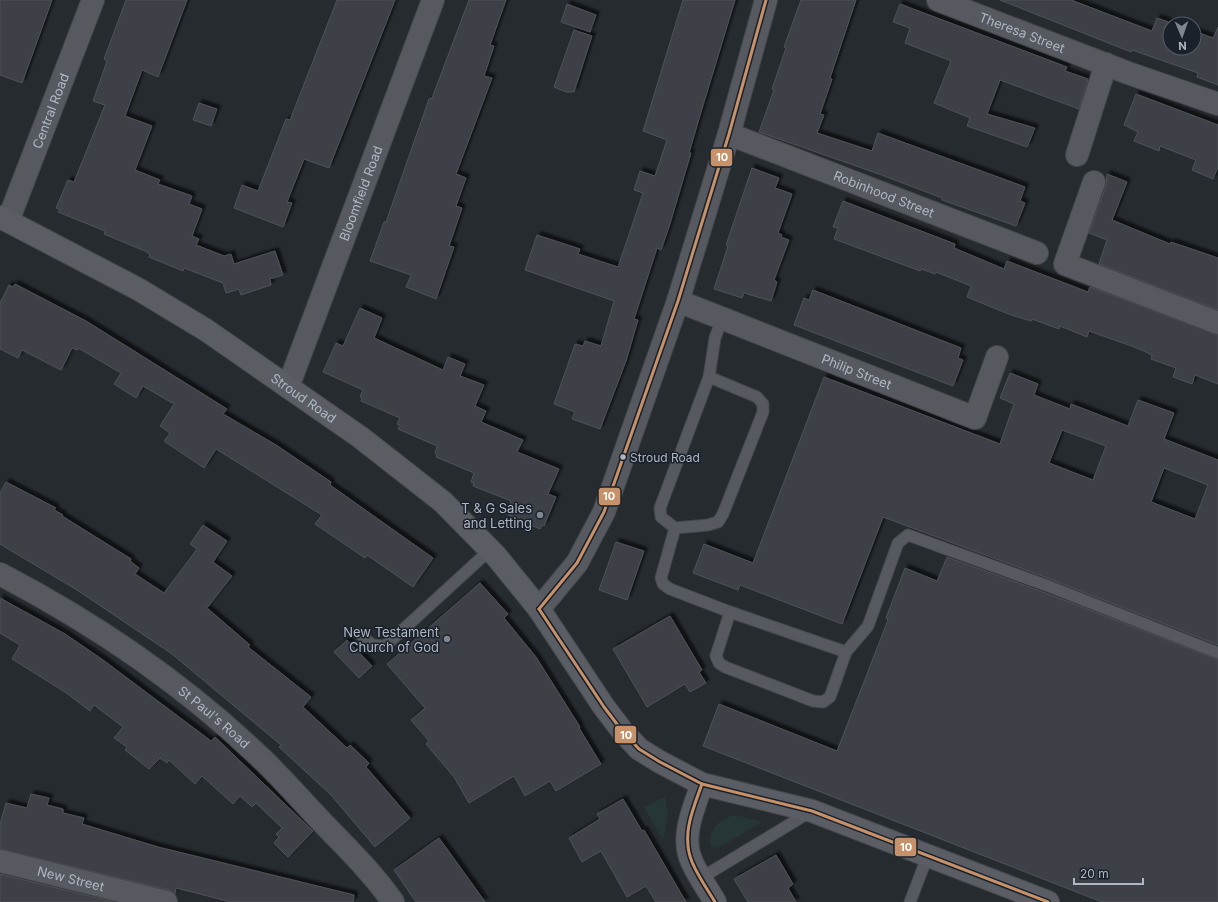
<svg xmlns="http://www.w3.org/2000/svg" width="1218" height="902" font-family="Inter,sans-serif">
  <defs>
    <filter id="shadow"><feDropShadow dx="3.5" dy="-3.5" stdDeviation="1" flood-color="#0009"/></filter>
  </defs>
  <rect width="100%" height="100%" fill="#262b30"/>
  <g fill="#263637">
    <polygon points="665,797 668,815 664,837 662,839 644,807"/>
    <path d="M731,816H740L762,822L720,847L712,848C705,835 718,820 731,816Z"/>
  </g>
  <g fill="#3d4146" stroke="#4d5259" fill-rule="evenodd" filter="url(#shadow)">
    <polygon points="0,0 52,0 22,83 0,75"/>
    <polygon points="126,0 187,0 158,77 142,70 125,116 152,126 135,170 160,180 158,184 192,196 189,204 202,209 192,236 199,239 196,245 224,256 231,254 234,264 275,251 283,275 270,279 271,285 241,295 239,289 226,293 223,283 184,268 183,271 149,257 150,255 147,252 104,234 105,231 58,212 60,209 56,208 68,180 74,182 105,105 93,101 107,61 104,59"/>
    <polygon points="337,0 395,0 329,168 304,159 287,202 292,203 283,227 234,208 242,185 258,191 286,119 290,120"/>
    <polygon points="469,0 506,0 490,45 494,46 484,76 492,78 456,174 466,178 456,206 462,208 449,246 454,247 436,299 406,287 411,275 370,261 384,222 386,222 429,99 432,98"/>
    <polygon points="683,0 735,0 701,112 689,153 691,153 669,227 661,250 657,248 634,319 638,320 626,361 600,429 572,419 575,412 554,404 575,344 583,346 585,341 601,346 614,301 525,270 537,235 580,249 578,254 618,267 643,193 634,190 640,171 655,176 667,140 643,131"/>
    <polygon points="801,0 856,0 830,78 832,79 820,114 824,115 817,133 872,151 878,133 1025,187 1020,201 1025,203 1016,226 942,200 942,198 879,174 759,132 774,90 772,89 786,48 784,47"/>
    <polygon points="1000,0 1071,0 1152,31 1157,18 1174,24 1170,24 1170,48 1194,48 1194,31 1213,38 1218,27 1218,85 1197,77 1198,73 1132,50 1131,52"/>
    <polygon points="567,4 596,15 590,32 561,22"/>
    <polygon points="900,4 1067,67 1065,71 1088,79 1079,109 1000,80 987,114 1035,128 1027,147 967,126 970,118 934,103 951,61 905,43 910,28 893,22"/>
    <polygon points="574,30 592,36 574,92 566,92 554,87"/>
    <polygon points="1136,94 1218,125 1218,167 1213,179 1192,170 1196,160 1160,146 1159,151 1134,141 1138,132 1124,125"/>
    <polygon points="199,103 217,109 211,126 193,120"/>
    <polygon points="752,168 779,178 775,188 792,194 778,233 782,235 781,237 789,240 774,280 777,282 771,301 744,293 742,298 714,289 728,246 726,245"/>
    <polygon points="1107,174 1127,182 1112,220 1170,244 1171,242 1218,258 1218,310 1099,264 1107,240 1089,233 1106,186"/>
    <polygon points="843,201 955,244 954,248 1004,269 1007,261 1088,292 1090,287 1218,335 1218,384 1195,375 1192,384 1173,377 1176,368 1151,359 1152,355 1137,348 1089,331 1087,337 1060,326 1059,329 1032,319 1031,321 1011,315 967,297 971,286 936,272 935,274 921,269 920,271 834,239 838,228 833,227"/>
    <polygon points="15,284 86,321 227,409 223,414 276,445 331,482 330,485 433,558 413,587 367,555 365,558 315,524 322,515 216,449 204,468 164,441 170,433 160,426 174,404 143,386 136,398 114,384 121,373 78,348 77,350 72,348 61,370 22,350 18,358 0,349 0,303 9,285 13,287"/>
    <polygon points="813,290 961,348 958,358 963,360 953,386 794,325 804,298 809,300"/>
    <polygon points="360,308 382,318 374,338 443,370 448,357 465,364 460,376 484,385 475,406 486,411 481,422 523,440 517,452 559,469 548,494 556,497 544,526 542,525 540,529 508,515 510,512 507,511 511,501 473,486 474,483 471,482 474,473 436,457 437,454 435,453 437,446 398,429 400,425 397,424 400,418 361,401 362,398 360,397 363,390 323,372 336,343 343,346"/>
    <path d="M1010,373L1038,384L1034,395L1070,409L1071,404L1128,426L1138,400L1174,413L1164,439L1218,460V645L1050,579L883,517L842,624L740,585L738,590L693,573L704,544L753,563L824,377L1000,444L1014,404L1000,398ZM1062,430L1106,446L1093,480L1049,463ZM1164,468L1208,485L1195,519L1151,502Z"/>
    <polygon points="6,482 56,508 54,510 63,515 62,516 131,559 130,561 139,568 135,574 164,593 197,549 190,544 203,525 227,541 213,562 232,576 207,608 250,645 248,647 311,697 303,707 347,748 350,745 369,763 366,767 410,818 375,847 331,795 279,747 281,745 172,654 77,590 0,544 0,493"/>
    <polygon points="616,542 644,551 627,600 599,590"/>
    <polygon points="947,557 1046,593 1218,660 1218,902 1102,902 703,746 719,704 837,751 888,620 886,618 905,568 937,581"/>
    <polygon points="480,583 508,614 504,618 536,657 580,727 579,728 601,764 556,791 550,781 525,796 514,776 469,803 454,777 426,744 429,741 411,720 425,708 387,664"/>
    <polygon points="0,598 65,634 103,660 211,741 215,737 313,831 288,857 274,843 279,837 276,834 282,828 256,803 252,807 240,796 233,804 202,776 195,784 169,760 167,763 160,758 149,769 125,750 127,747 114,738 123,727 94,705 90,711 65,692 12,659 20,645 0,633"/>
    <polygon points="670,616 702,670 699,672 706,683 690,692 685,684 647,707 613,649"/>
    <polygon points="347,640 372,666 359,678 334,652"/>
    <polygon points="31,794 49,798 47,805 63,809 63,813 84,818 82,824 158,847 354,895 353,902 231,902 176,888 175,894 169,890 0,849 0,824 6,803 27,808"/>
    <polygon points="623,799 642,831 644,830 686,902 656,902 646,886 627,897 601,851 582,862 569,838 600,819 597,814"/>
    <polygon points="439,838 473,885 485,902 416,902 394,870"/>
    <polygon points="776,855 793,884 788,888 796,902 748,902 734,879"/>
    <polygon points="0,874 114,902 0,902"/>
  </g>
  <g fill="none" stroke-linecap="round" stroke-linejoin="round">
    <defs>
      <g id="lane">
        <polyline points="709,377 757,397 763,404 763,412 723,514 718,522 708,525 675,528 661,517 660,508 709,377 715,338 722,319"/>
        <polyline points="675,528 661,578 663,584 670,589 730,612"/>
        <polyline points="360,634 372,645 385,646 491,549"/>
        <polyline points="846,652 730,612 716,656 719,663 725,667 813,701 823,702 830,697 846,652 868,626 898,543 908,535 1048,586 1218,653"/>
        <polyline points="701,878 810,812"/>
        <polyline points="910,902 928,855"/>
      </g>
      <g id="street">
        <path id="s1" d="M938,0L1128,73L1218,104"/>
        <path id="s2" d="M729,134L1037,253"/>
        <polyline points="1077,155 1106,64"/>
        <polyline points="1094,182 1065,264 1218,323"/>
        <path id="s3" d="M8,221L93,0"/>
        <path id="s4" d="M678,301L975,418L997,357"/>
        <path id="s5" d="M288,387L433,0"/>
        <path id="s6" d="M0,574C94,623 185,685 262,759C282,778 301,800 320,820C345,846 372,872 393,902"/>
        <polyline points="539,609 577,563 604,512 678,301 729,134 766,0"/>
        <path id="s7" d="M0,861L166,902"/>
      </g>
      <g id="secondary">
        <path id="s8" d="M0,217L138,289L206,330L360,437L443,502L496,556L539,609L604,707L623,732L639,749L660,762L702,784L812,811L1048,902"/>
        <path d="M702,784C694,808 680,837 692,862C698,876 708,889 715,902"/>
      </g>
    </defs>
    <use href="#lane" stroke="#44474b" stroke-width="13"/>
    <use href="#street" stroke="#44474b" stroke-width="24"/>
    <use href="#secondary" stroke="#44474b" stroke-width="24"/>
    <use href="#lane" stroke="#56595f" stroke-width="11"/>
    <use href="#street" stroke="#56595f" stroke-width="22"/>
    <use href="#secondary" stroke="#5a5e64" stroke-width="22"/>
    <defs>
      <g id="bus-1">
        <polyline points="539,609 577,563 604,512 678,301 729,134 766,0"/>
        <polyline points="539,609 604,707 623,732 639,749 660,762 702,784 812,811 1048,902"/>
        <path d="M702,784C693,809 681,835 692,862C698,876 707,889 715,902"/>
      </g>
    </defs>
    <use href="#bus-1" stroke="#1a212a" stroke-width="6"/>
    <use href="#bus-1" stroke="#c7916a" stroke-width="3"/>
  </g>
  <circle fill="#afb7c3" stroke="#1a212a" stroke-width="1.5" cx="623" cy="457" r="3.5"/>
  <g fill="#7f8690" stroke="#1a212a" stroke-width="1.5">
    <circle cx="540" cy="515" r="4"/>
    <circle cx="447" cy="639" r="4"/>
  </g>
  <g text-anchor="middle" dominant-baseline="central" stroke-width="3" stroke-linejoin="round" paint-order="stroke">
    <g font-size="12" fill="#afb7c3" stroke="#1a212a" text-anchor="start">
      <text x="630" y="457">Stroud Road</text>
    </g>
    <g font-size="13" fill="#afb7c3" stroke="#1a212a">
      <text stroke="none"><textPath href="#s1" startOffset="90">Theresa Street</textPath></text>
      <text stroke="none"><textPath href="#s3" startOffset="118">Central Road</textPath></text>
      <text stroke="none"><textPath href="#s5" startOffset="207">Bloomfield Road</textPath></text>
      <text stroke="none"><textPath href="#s2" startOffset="166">Robinhood Street</textPath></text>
      <text stroke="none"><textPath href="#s4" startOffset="192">Philip Street</textPath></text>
      <text stroke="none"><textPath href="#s8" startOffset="354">Stroud Road</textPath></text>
      <text stroke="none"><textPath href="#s6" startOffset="258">St Paul's Road</textPath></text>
      <text stroke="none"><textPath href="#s7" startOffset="73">New Street</textPath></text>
    </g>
    <g font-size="13" fill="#afb7c3" stroke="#1a212a" text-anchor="end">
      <text x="532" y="508">T &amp; G Sales<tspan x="532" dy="15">and Letting</tspan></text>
      <text x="439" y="632">New Testament<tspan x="439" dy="15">Church of God</tspan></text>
    </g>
  </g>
  <g stroke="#1a212a" stroke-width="1.5">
    <rect x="710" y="148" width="23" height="19" rx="4" fill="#c7916a"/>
    <rect x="598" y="487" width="23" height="19" rx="4" fill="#c7916a"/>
    <rect x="614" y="725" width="23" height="19" rx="4" fill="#c7916a"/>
    <rect x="894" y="837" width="23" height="20" rx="4" fill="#c7916a"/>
  </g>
  <g font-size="11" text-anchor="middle" font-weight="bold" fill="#fff">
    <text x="722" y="161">10</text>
    <text x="609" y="500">10</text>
    <text x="626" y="739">10</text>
    <text x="906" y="851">10</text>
  </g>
  <g transform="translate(1182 36) rotate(178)"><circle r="19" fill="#1a212a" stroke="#565d67"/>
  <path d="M0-3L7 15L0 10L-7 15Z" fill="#7f8690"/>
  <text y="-6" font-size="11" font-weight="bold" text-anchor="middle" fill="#afb7c3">N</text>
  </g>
  <path d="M1074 878v6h69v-6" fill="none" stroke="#afb7c3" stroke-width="2"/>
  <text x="1080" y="878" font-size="12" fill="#afb7c3" stroke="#1a212a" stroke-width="3" paint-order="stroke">20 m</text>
</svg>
